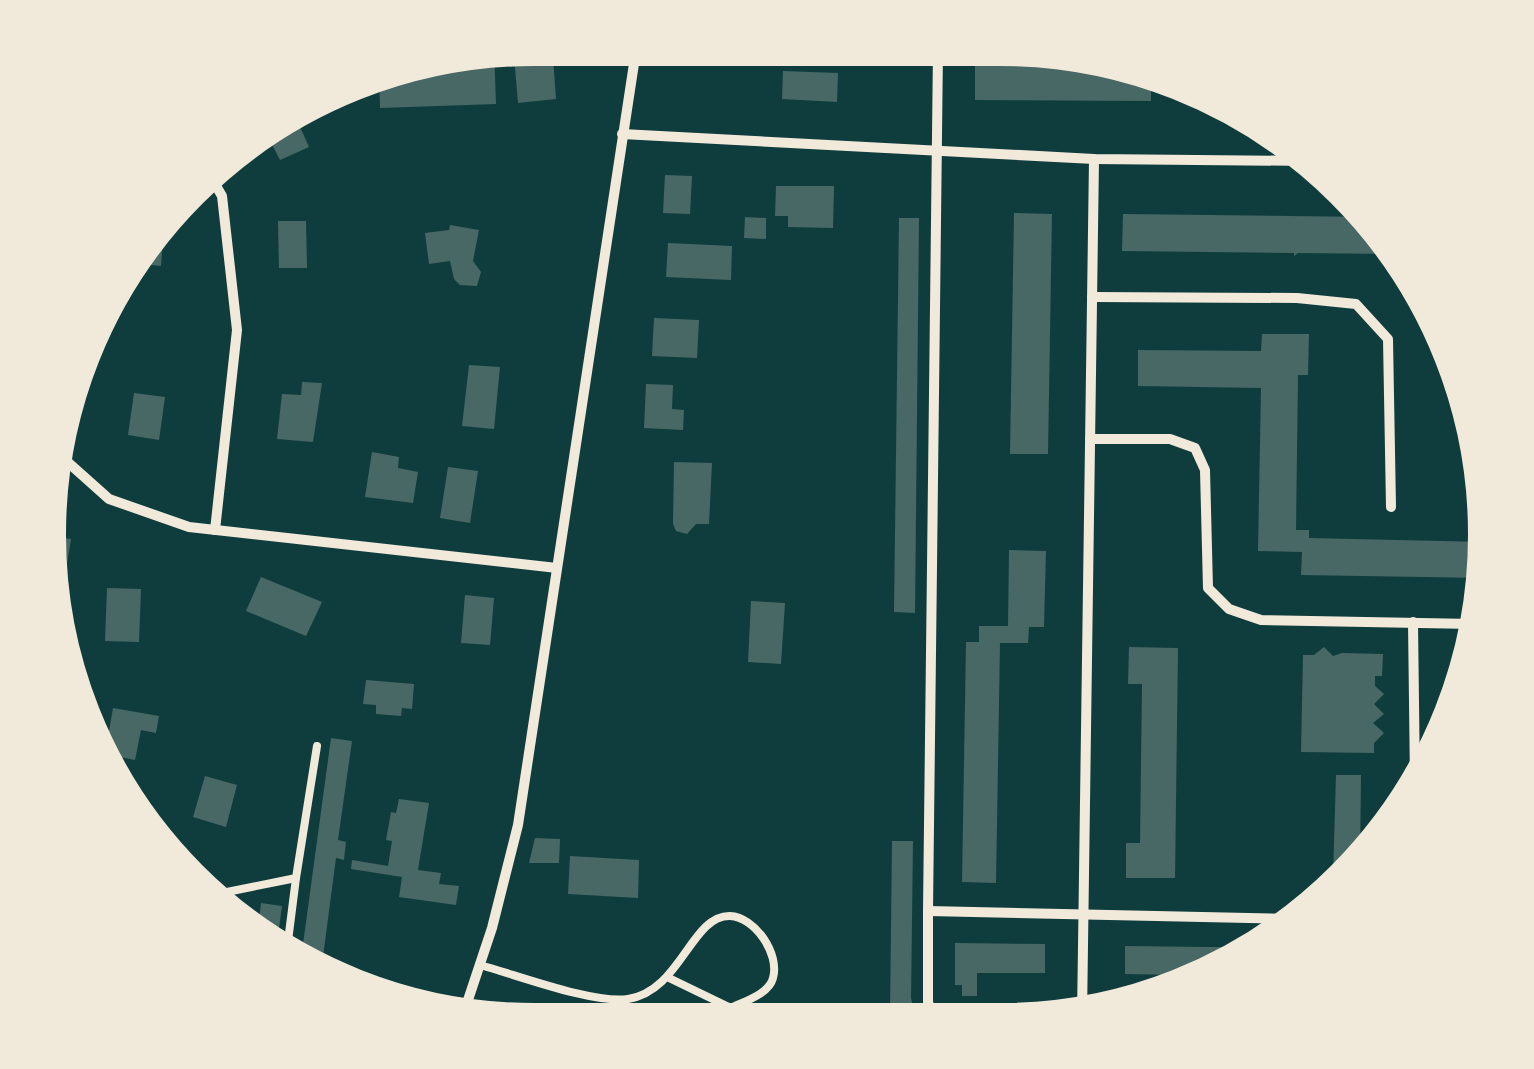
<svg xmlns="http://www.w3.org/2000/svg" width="1534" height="1069" font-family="Figtree,sans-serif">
  <rect width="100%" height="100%" fill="#0f3d3e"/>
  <g fill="#486865">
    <polygon points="535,43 552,43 556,99 518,103 513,45"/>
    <polygon points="494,48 496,104 380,108 379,72 407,59"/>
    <polygon points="975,62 1129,63 1151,71 1151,101 975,100"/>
    <polygon points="783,71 838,73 837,102 782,99"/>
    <polygon points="293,111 309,147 280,160 262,125"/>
    <polygon points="665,175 692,176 690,214 663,213"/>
    <polygon points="776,186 834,186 833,228 788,227 788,216 775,216"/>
    <polygon points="1014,213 1052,214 1048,454 1010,454"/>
    <polygon points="1123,214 1368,217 1393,254 1298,253 1294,256 1294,253 1122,251"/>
    <polygon points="745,217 766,218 766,239 744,238"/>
    <polygon points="899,218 919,218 915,613 894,612"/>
    <polygon points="278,221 306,221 307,268 279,268"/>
    <polygon points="156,224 164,225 161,266 131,263"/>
    <polygon points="450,225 479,230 473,261 481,272 477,286 460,285 454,279 450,261 429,264 425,233 449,230"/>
    <polygon points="668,243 732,246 731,280 666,277"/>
    <polygon points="654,318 699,320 697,358 652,356"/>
    <polygon points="1262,334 1309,334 1308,375 1298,375 1296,530 1309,530 1309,538 1485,542 1483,578 1301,575 1302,552 1258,551 1261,388 1138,386 1138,350 1261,351"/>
    <polygon points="469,365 500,367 494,429 462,426"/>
    <polygon points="302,382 322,383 313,442 277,439 282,394 301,395"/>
    <polygon points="646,384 673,385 672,409 684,410 683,430 644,428"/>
    <polygon points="134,393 165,397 159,440 128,435"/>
    <polygon points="372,452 399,457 398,468 418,472 413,503 365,497"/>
    <polygon points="674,462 712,463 709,524 696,524 687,534 676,531 673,524"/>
    <polygon points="448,467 478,471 470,523 440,518"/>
    <polygon points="49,536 71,539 64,582 50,580"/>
    <polygon points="1009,550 1046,551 1044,627 1029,627 1028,643 1000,643 996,883 962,882 966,642 979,642 979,626 1008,626"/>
    <polygon points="261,577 322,602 306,636 246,611"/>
    <polygon points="107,588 141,589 139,642 105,641"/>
    <polygon points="465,595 494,598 490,645 461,643"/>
    <polygon points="751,601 785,603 781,664 748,662"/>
    <polygon points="1129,647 1178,648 1175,878 1126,878 1126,843 1140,843 1142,684 1128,684"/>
    <polygon points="1324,647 1333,656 1342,653 1383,654 1382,676 1375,676 1375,686 1384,694 1374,704 1384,714 1373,723 1384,733 1374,743 1374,753 1301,752 1303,655 1314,655"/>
    <polygon points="366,680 414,684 412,709 402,708 401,716 376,714 376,705 363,704"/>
    <polygon points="113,708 159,716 156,733 141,730 135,760 105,754"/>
    <polygon points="331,738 352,741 338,840 346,842 344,860 336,858 321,972 301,959"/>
    <polygon points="1336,775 1361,775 1360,863 1351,877 1333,877"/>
    <polygon points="205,776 237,785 226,827 193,817"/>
    <polygon points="399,799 429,803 418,870 441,873 439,884 459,886 456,905 399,897 402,877 351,869 352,860 388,866 392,841 386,840 391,812 396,813"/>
    <polygon points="535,838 560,839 559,863 529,863"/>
    <polygon points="892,841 913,841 911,998 916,1020 892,1021 890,1013"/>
    <polygon points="570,856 639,860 638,898 568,894"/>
    <polygon points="261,903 282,906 277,943 258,930"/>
    <polygon points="955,943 1045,944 1045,973 977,973 977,996 962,996 962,985 955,985"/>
    <polygon points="1125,946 1206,947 1257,947 1218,975 1179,975 1125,974"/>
    <polygon points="824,1004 829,1022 772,1023 770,1018"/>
    <polygon points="624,1012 658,1019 661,1024 621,1025"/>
  </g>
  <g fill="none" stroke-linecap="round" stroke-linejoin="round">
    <g stroke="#f1e9da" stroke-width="8">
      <polyline points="207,896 296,878 317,746"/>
      <polyline points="287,949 296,878"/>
      <path d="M480,965C517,975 593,1004 628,999C681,991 691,915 730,916C755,917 780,954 773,978C769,994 745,1001 731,1008"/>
      <polyline points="669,978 731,1008 699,1024"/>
    </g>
    <g stroke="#f1e9da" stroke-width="10">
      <polyline points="622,134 1094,159 1311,161"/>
      <polyline points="208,172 222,196 237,330 215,530"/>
      <polyline points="1092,297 1297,298 1356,304 1388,339 1391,507"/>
      <polyline points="1090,439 1170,439 1195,448 1205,470 1208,588 1229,609 1261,620 1474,624"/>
      <polyline points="53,449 109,499 189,527 557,568"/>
      <polyline points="1413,622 1415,782"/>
      <polyline points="928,911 1297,919"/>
      <polyline points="464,1012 492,928 518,825 637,44"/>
      <polyline points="1082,1017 1094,159"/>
      <polyline points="934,1020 928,1002 928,911 938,49"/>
    </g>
  </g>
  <path d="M0 0H1534V1069H0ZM534 60H1000A474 474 0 0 1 1474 534V535A474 474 0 0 1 1000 1009H534A474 474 0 0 1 60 535V534A474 474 0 0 1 534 60Z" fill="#f1e9da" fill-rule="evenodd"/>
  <path fill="none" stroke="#f1e9da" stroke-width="12" d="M534 60H1000A474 474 0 0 1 1474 534V535A474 474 0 0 1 1000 1009H534A474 474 0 0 1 60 535V534A474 474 0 0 1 534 60Z"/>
</svg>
